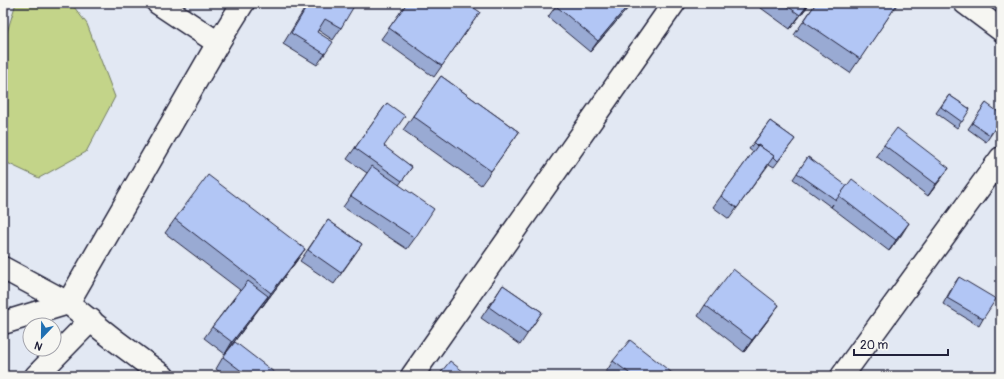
<svg xmlns="http://www.w3.org/2000/svg" width="1004" height="379" font-family="Pangolin,sans-serif">
  <rect width="100%" height="100%" fill="#e2e8f3"/>
  <filter id="ink" filterUnits="userSpaceOnUse"><feTurbulence type="fractalNoise" baseFrequency=".025" numOctaves="2"/><feDisplacementMap in="SourceGraphic" scale="8" xChannelSelector="R" yChannelSelector="G"/><feConvolveMatrix kernelMatrix="1 2 1 2 8 2 1 2 1" color-interpolation-filters="sRGB"/></filter>
  <g filter="url(#ink)">
    <polygon fill="#c3d489" stroke="#727b62" points="16,3 71,3 87,24 115,97 86,152 39,178 3,161 3,45"/>
    <g fill="none" stroke-linecap="round" stroke-linejoin="round">
      <defs>
        <g id="minor">
          <polyline points="158,3 218,43"/>
          <polyline points="965,3 1001,30"/>
          <polyline points="3,268 68,303 116,341 163,376"/>
          <polyline points="3,323 68,303 218,43 243,3"/>
          <polyline points="36,376 91,320"/>
          <polyline points="412,376 674,3"/>
          <polyline points="842,376 1001,158"/>
        </g>
      </defs>
      <use href="#minor" stroke="#22223b" stroke-width="25"/>
      <use href="#minor" stroke="#f6f6f2" stroke-width="22"/>
    </g>
    <g fill="#99aad3" stroke="#22223b">
      <polygon points="308,3 350,3 341,28 333,40 318,30 317,32 325,54 317,65 283,44"/>
      <polygon points="407,3 480,12 434,77 381,39"/>
      <polygon points="558,3 631,3 628,8 590,52 548,17"/>
      <polygon points="754,3 810,3 790,29"/>
      <polygon points="816,3 898,3 850,73 794,35"/>
      <polygon points="441,76 519,132 481,185 403,130"/>
      <polygon points="949,95 970,109 957,128 936,113"/>
      <polygon points="387,103 384,147 412,167 399,185 415,238 407,249 343,207 367,173 347,159"/>
      <polygon points="986,103 1001,120 986,142 968,129"/>
      <polygon points="770,121 795,139 774,167 769,164 729,219 713,207 753,152 749,149"/>
      <polygon points="884,145 949,168 928,196 876,156"/>
      <polygon points="808,157 902,234 889,251 831,207 833,204 831,207 793,179"/>
      <polygon points="175,219 305,249 295,263 262,307 261,306 225,354 204,338 212,327 240,290 165,233"/>
      <polygon points="328,220 362,244 334,284 300,261"/>
      <polygon points="959,277 983,319 979,326 943,304 954,284"/>
      <polygon points="503,285 542,312 520,345 481,318"/>
      <polygon points="705,305 771,316 744,352 698,316"/>
      <polygon points="223,357 279,376 225,376 216,369"/>
      <polygon points="613,361 676,376 611,376 606,372"/>
    </g>
    <g fill="#7d8bac" stroke="#22223b">
      <polygon points="630,3 631,3 628,8 590,52 598,41"/>
      <polygon points="809,3 810,3 790,29 800,15"/>
      <polygon points="949,168 941,179 928,196 936,184"/>
      <polygon points="909,223 902,234 889,251 896,240"/>
      <polygon points="305,249 295,263 262,307 271,293"/>
      <polygon points="268,296 260,307 225,354 232,342"/>
      <polygon points="779,305 771,316 744,352 752,340"/>
    </g>
    <g fill="#b2c6f5" stroke="#22223b">
      <polygon points="309,3 350,3 354,6 341,28 325,19 317,32 333,42 325,54 291,33"/>
      <polygon points="407,3 467,3 480,12 442,66 389,28"/>
      <polygon points="558,3 630,3 598,41 556,6"/>
      <polygon points="783,3 809,3 800,15"/>
      <polygon points="816,3 898,3 860,59 804,21"/>
      <polygon points="441,76 519,132 491,171 413,116"/>
      <polygon points="949,95 970,109 962,122 941,107"/>
      <polygon points="387,103 405,116 384,146 412,167 402,181 355,148"/>
      <polygon points="986,103 1001,114 1001,120 990,135 972,123"/>
      <polygon points="770,121 795,139 778,161 774,157 774,156 758,145 757,146 754,143"/>
      <polygon points="897,128 949,168 936,184 884,145"/>
      <polygon points="758,145 774,156 737,208 721,196"/>
      <polygon points="808,157 847,186 836,200 797,173"/>
      <polygon points="372,166 434,209 415,238 351,196"/>
      <polygon points="208,175 305,249 271,293 175,219"/>
      <polygon points="852,179 909,223 896,240 839,196"/>
      <polygon points="328,220 362,244 341,273 308,250"/>
      <polygon points="733,269 779,305 752,340 705,305"/>
      <polygon points="959,277 996,299 983,319 947,298"/>
      <polygon points="248,281 268,296 232,342 212,327"/>
      <polygon points="503,285 542,312 527,334 489,307"/>
      <polygon points="630,340 676,376 633,376 613,361"/>
      <polygon points="235,342 279,376 248,376 223,357"/>
      <polygon points="450,361 469,376 438,376"/>
    </g>
  </g>
  <rect width="1004" height="379" fill="none" stroke="#f6f6f2" stroke-width="16"/>
  <rect x="8" y="8" width="988" height="363" fill="none" stroke="#22223b" stroke-width="1.5" filter="url(#ink)"/>
  <g transform="translate(42 337) rotate(202)"><circle r="19" fill="#f6f6f2" stroke="#a1a1a9"/>
  <path d="M0-3L7 15L0 10L-7 15Z" fill="#1f6fb2"/>
  <text y="-6" font-size="11" font-weight="bold" text-anchor="middle" fill="#22223b">N</text>
  </g>
  <path d="M854 349v6h94v-6" fill="none" stroke="#22223b" stroke-width="2"/>
  <text x="860" y="349" font-size="12" fill="#22223b" stroke="#f6f6f2" stroke-width="3" paint-order="stroke">20 m</text>
</svg>
